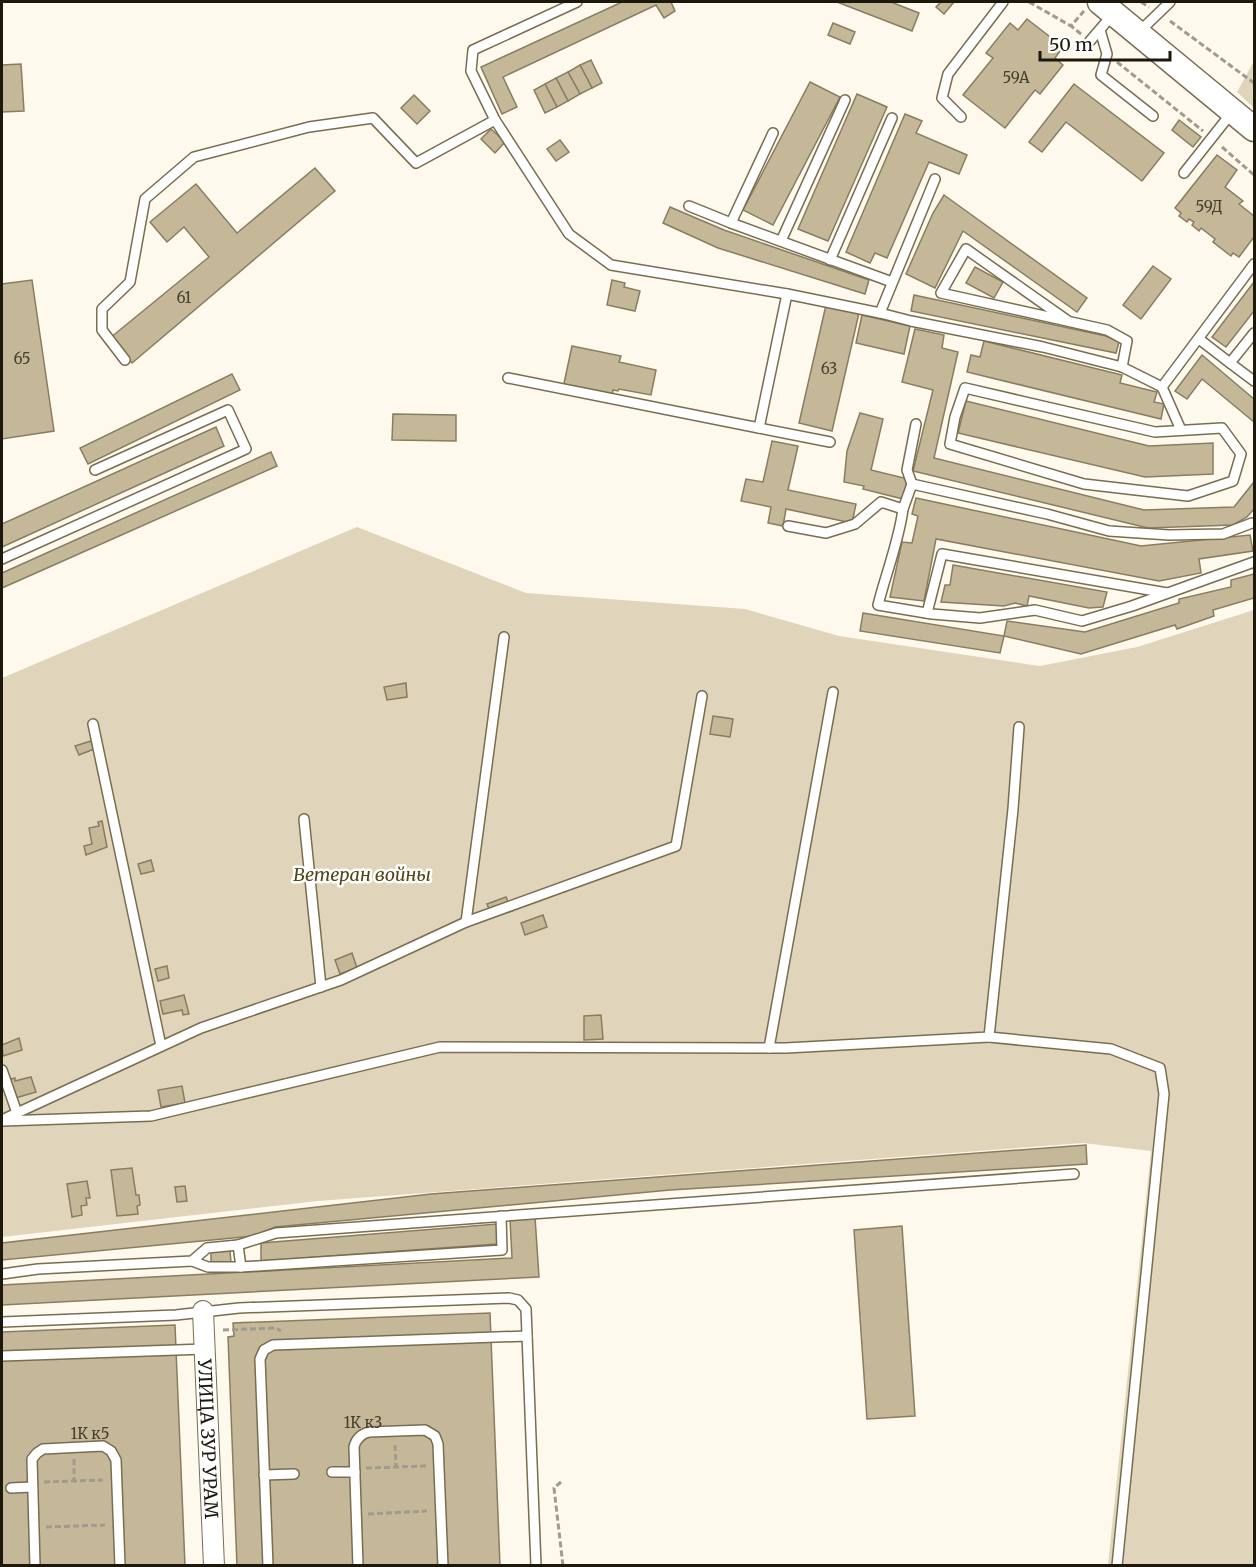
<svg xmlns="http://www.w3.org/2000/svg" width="1256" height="1567" font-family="Merriweather,serif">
  <rect width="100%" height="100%" fill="#fef9ec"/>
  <g fill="#e0d5ba">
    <polygon points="1254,61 1254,108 1237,92"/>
    <polygon points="357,527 526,593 745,609 839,636 1040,666 1137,647 1254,610 1254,1565 1108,1565 1151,1151 1083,1143 318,1201 2,1237 2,678"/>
  </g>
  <g fill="#c5b899" stroke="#897d5f" stroke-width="1.5">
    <polygon points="622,2 671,2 675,11 664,18 656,5 503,77 517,107 502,114 481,67"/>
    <polygon points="837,2 891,2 919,13 912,31"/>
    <polygon points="941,2 954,2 944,14 936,7"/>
    <polygon points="1027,19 1063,47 1055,58 1063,65 1040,94 1035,90 1005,128 963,95 993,58 986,53 1010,23 1018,30"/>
    <polygon points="833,23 855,32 850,44 828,35"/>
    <polygon points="591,60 602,83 592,88 580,65"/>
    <polygon points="21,64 24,111 2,112 2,65"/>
    <polygon points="580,65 592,88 580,94 568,72"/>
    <polygon points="568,72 580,94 568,101 556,78"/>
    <polygon points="556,78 568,101 557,107 545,84"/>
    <polygon points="810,82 840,97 773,225 743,210"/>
    <polygon points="545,84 557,107 545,113 534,90"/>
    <polygon points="1074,84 1164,153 1142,181 1066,122 1042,152 1029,142"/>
    <polygon points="857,94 887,107 828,241 798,229"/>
    <polygon points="414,95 430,111 417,124 401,108"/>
    <polygon points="905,114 922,121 916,133 967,155 959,174 929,162 887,258 875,253 870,263 846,252"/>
    <polygon points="1179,120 1201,137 1193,147 1172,130"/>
    <polygon points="491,129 505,142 495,153 481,139"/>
    <polygon points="560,140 569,152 556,161 547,149"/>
    <polygon points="1217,155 1237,170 1225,187 1243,201 1239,204 1254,216 1254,237 1239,257 1233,253 1231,256 1213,242 1215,239 1201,228 1199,231 1192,225 1194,222 1189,219 1187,222 1179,216 1181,213 1175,208"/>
    <polygon points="315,168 335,191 132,363 110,338 209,257 184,227 167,242 150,222 196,184 237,233"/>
    <polygon points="944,195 1087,298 1077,312 963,231 935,288 906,274 933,213"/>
    <polygon points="670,207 724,230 869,280 865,294 718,248 663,223"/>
    <polygon points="1153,266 1171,279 1141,319 1123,305"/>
    <polygon points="975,267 1003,282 994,298 966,283"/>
    <polygon points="32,280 54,431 2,439 2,284"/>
    <polygon points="612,280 625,283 624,287 640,291 635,311 607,305"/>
    <polygon points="1254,282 1254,311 1226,347 1212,337"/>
    <polygon points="914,295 1106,336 1119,342 1116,353 911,311"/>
    <polygon points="826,305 859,313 832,431 799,423"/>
    <polygon points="862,315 910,326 904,354 856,343"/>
    <polygon points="915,329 944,335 942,348 958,352 934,458 1144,510 1234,507 1254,482 1254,509 1247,517 1233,525 1148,528 913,471 933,390 902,382"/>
    <polygon points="984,341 1122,375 1120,383 1157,392 1154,402 1164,404 1161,419 967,372 971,355 980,357"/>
    <polygon points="572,346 621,356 619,362 656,370 651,395 619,389 618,391 613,390 612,399 563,388"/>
    <polygon points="1202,355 1254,399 1254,422 1202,379 1187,399 1175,391"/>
    <polygon points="232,374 240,390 88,464 80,448"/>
    <polygon points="966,401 1149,446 1213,443 1213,474 1145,477 958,433"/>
    <polygon points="860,413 883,419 871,470 908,479 903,499 863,489 864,486 844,482 847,451"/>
    <polygon points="393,414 456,415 456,441 392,440"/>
    <polygon points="216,427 224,446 2,547 2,524"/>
    <polygon points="772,441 798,446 788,490 856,504 852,523 786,509 783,526 768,523 771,507 741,501 746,479 763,482"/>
    <polygon points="271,452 277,466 2,588 2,573"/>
    <polygon points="916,498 1141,546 1250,535 1253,551 1199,559 1201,573 1159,581 936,539 924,601 890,597 902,542 912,543 918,516 912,514"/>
    <polygon points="953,565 1107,592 1103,607 1089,608 1029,596 1027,606 1015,603 1004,606 941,602 945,585 950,585"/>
    <polygon points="1254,574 1254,598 1213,610 1214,616 1177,629 1175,625 1081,654 1004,636 1007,621 1085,632 1179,603 1179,599 1231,587 1231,580"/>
    <polygon points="863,613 1004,636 1000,653 860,631"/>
    <polygon points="406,683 407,697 387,700 384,687"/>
    <polygon points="713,716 733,719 730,737 710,734"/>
    <polygon points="91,741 94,749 79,755 75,746"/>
    <polygon points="102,821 107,847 86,855 84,846 92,844 89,828 99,826 98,822"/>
    <polygon points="151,860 154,871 141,874 138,864"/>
    <polygon points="506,897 512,911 492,917 487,904"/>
    <polygon points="543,915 547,927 525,935 521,923"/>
    <polygon points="352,953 357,968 340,974 335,960"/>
    <polygon points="167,966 169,978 158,981 155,969"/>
    <polygon points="184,995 189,1014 183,1015 182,1010 163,1014 160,1001"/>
    <polygon points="601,1015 603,1039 584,1040 584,1016"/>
    <polygon points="19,1038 22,1050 3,1056 2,1045"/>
    <polygon points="31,1077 36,1092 12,1099 7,1080 15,1078 15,1081"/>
    <polygon points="182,1086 185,1103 161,1107 158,1090"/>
    <polygon points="1086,1145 1087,1164 670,1190 275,1227 254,1236 2,1260 2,1243 431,1194"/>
    <polygon points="132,1168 136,1195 139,1195 140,1205 137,1206 138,1214 117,1216 111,1170"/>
    <polygon points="87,1181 90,1198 86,1198 87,1205 81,1206 82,1215 72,1217 67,1184"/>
    <polygon points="185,1186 187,1201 177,1202 175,1187"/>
    <polygon points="535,1217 539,1277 2,1305 2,1285 512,1258 510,1220"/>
    <polygon points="497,1224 497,1244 261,1261 261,1243"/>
    <polygon points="902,1226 915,1416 867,1419 854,1230"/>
    <polygon points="230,1251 231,1262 211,1263 211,1252"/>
    <polygon points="490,1313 500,1566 237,1566 228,1337 234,1336 233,1323"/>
    <polygon points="175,1325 185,1566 2,1566 2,1332"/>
  </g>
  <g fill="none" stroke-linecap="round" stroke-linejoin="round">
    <defs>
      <g id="service">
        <polyline points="577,2 473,50 471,71 495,120 569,234 611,265 787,294"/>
        <polyline points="1100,30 1107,54 1101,75 1153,116"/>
        <polyline points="1138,33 1170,2"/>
        <polyline points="1090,41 1114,13"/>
        <polyline points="961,117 942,98 948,74 1003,2"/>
        <polyline points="1184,173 1233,111"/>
        <polyline points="935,179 880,313 911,321 1043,347 1122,367 1162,387"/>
        <polyline points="689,206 731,223 892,282"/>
        <polyline points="731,223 773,133"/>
        <polyline points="781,241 845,100"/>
        <polyline points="830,260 892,118"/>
        <polyline points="1068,321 966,249 941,293 1107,330 1127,341 1122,367"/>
        <polyline points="1199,339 1230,363 1254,333"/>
        <polyline points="125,360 102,330 102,309 130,282 145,199 194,157 309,127 373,118 416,163 495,120"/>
        <polyline points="1230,363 1254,381"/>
        <polyline points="508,378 759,428 787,294 880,313"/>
        <polygon points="965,388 1155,432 1222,428 1241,454 1233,481 1188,496 1084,484 950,444 955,417"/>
        <polyline points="759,428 830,442"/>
        <polyline points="1181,430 1162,387 1254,264"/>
        <polyline points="912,484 907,470 916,424"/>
        <polyline points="903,509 912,484 1047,514 1109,531 1169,535 1223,534 1252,523"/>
        <path d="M788,526L826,533L855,524L881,502L903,509C899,541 886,573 878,605L932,614L980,618L1035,610L1082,621L1132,606L1254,562"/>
        <polyline points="2,559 246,449 228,410 95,470"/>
        <polyline points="927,613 942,554 1167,593"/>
        <polyline points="93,724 161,1046"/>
        <polyline points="304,819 321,987"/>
        <polyline points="466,922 504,637"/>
        <polyline points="989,1037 1111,1049 1160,1068 1164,1094 1117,1566"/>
        <polyline points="769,1048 833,692"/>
        <polyline points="2,1070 17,1113"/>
        <polyline points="4,1119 201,1028 341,980 466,922 676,846 702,696"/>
        <polyline points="2,1121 151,1116 440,1047 786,1048 989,1037 1013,809 1019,727"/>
        <polyline points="238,1245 241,1267 502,1250 501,1216"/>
        <polyline points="192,1261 208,1267 241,1267"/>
        <polyline points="2,1274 38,1269 192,1261 207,1248 238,1245 276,1233 1074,1174"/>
        <polyline points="2,1322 176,1315 239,1308 509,1298 518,1300 526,1309 536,1566"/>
        <polyline points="2,1356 205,1349"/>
        <polyline points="332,1472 355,1472"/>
        <polyline points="264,1475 294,1474"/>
        <polyline points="11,1488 32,1487"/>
        <polyline points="35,1566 32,1459 37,1453 43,1449 103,1446 111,1451 116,1460 120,1566"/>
        <polyline points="268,1566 260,1359 264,1350 273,1345 527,1336"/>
        <path d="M358,1566L354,1447C356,1439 361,1434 369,1432L425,1430L435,1436L438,1444L443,1566"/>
      </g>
      <g id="minor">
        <path id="s1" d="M203,1311L214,1566"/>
      </g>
      <polyline id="tertiary" points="1100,2 1254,129"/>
    </defs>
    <use href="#service" stroke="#796d50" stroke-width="12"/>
    <use href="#minor" stroke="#796d50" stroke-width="22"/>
    <use href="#tertiary" stroke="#796d50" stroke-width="27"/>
    <g stroke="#9f9b8e" stroke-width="3" stroke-dasharray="6 3" stroke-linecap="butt">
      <polyline points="1029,2 1071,26"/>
      <polyline points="1141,2 1149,7"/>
      <polyline points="1170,21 1254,83"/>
      <polyline points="1081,34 1071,26 1084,11"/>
      <polyline points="1117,62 1203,131"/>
      <polyline points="1222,147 1254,175"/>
      <polyline points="223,1330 276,1328 281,1331"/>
      <polyline points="395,1445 396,1467"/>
      <polyline points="74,1459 74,1481"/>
      <polyline points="366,1468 426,1466"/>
      <polyline points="44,1482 103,1480"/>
      <polyline points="561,1482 554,1488 563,1566"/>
      <polyline points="368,1514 427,1511"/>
      <polyline points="46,1527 105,1525"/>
    </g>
    <use href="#service" stroke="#fff" stroke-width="9"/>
    <use href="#minor" stroke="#fff" stroke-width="20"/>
    <use href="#tertiary" stroke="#fff" stroke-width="24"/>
  </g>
  <g text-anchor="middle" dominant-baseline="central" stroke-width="5" stroke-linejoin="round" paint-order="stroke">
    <g font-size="15" fill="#46402f">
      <text x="1016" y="77">59А</text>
      <text x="1209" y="206">59Д</text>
      <text x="184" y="297">61</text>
      <text x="22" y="358">65</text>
      <text x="829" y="368">63</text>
      <text x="363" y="1422">1К к3</text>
      <text x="90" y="1433">1К к5</text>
    </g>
    <g font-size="18" font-style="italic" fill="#544315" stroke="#fff">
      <text x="362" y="874">Ветеран войны</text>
    </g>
    <g font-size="18" fill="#1c180c" stroke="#fff">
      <text stroke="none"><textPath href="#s1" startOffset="128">УЛИЦА ЗУР УРАМ</textPath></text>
    </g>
  </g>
  <rect width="1256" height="1567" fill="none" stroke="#1c180c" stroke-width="6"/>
  <path d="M1040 51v9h130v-9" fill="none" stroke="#1c180c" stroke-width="3"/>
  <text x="1049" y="51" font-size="18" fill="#1c180c" stroke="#ffffff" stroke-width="4.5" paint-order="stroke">50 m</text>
</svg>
